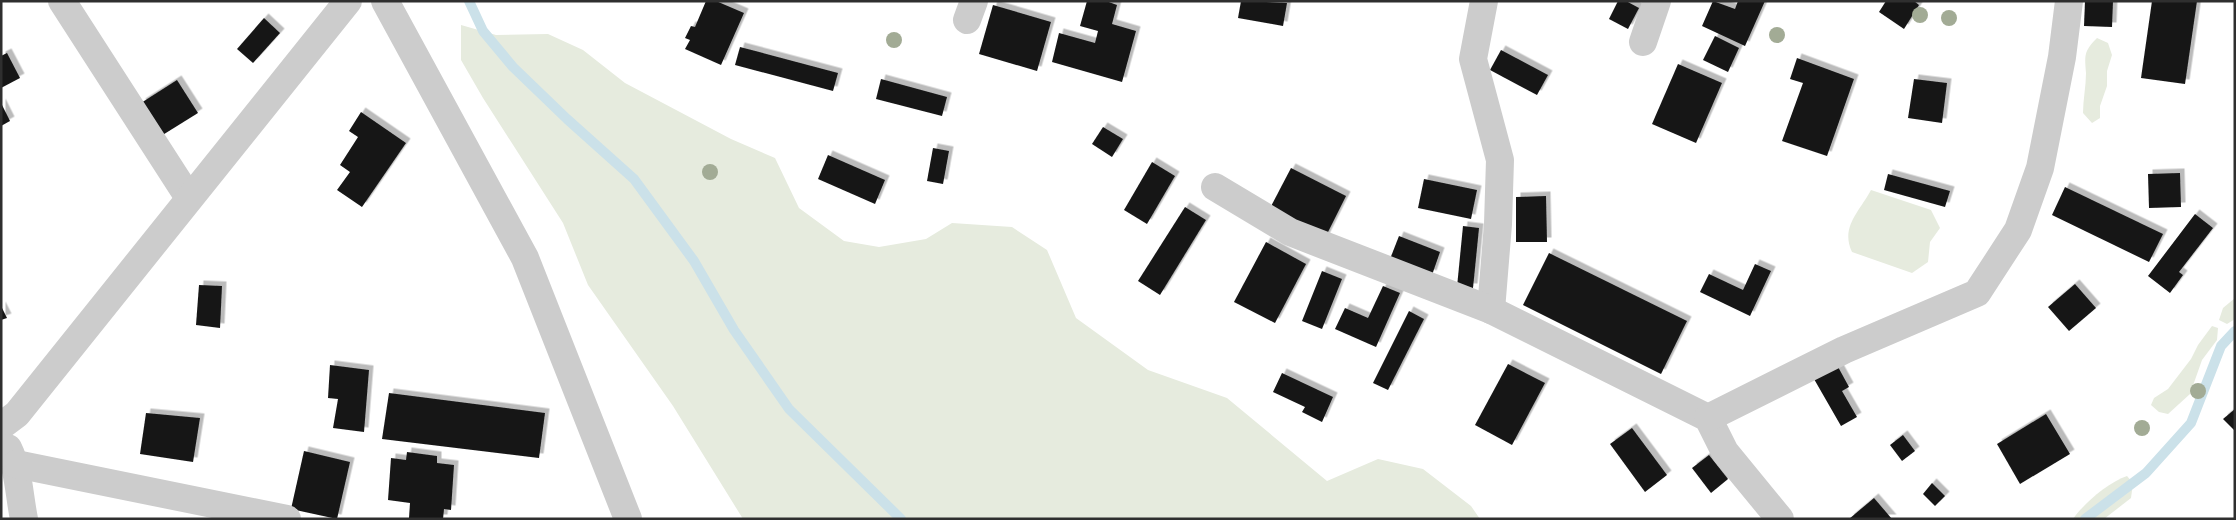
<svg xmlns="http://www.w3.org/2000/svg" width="2236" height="520" font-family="Ubuntu,sans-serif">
  <defs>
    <filter id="shadow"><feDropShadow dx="4.5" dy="-4.5" stdDeviation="0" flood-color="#0004"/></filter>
  </defs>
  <rect width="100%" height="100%" fill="#fff"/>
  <g fill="#e6ebde">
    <polygon points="461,25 496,35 548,34 583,50 625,83 731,139 775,158 799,208 844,241 879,247 926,239 952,223 1012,227 1047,250 1076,318 1148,370 1227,398 1327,481 1378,459 1423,469 1471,506 1480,519 743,519 673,406 588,285 563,223 483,98 461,60"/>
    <path d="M2097,38L2108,43L2112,55L2107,71V86L2100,106V118L2092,123L2083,113C2083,100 2086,86 2086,73C2085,56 2083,52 2097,38Z"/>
    <path d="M1871,190L1931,210L1940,228L1930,242L1928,262L1912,273L1852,252C1840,227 1860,211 1871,190Z"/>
    <polygon points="2235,298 2235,319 2227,324 2219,320 2223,308"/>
    <polygon points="2212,326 2218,328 2217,340 2202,360 2190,394 2168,414 2159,412 2151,405 2154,398 2168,389 2191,359 2198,345"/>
    <path d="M2127,476L2133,483L2131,498L2104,519H2073C2084,503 2109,482 2127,476Z"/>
  </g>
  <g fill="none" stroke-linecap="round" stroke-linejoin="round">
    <g stroke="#cbe1e9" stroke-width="10">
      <polyline points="469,1 483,31 513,67 567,119 634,179 694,261 734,330 789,409 901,519"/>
      <polyline points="2085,519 2146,473 2191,423 2221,346 2235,331"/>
    </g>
  </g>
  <g fill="#161616" filter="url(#shadow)">
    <polygon points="706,1 716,1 744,13 721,65 685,49 690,40 685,38 691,26 695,27"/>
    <polygon points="1087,1 1106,1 1117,5 1112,24 1136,31 1122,82 1052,62 1059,33 1095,43 1098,31 1080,26"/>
    <polygon points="1241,1 1287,3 1283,26 1238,18"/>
    <polygon points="1618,1 1626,1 1639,8 1628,29 1609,19"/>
    <polygon points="1713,1 1735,9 1738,1 1765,1 1745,46 1702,26"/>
    <polygon points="1886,1 1914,1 1919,5 1904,29 1879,12"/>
    <polygon points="2085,1 2113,1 2112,27 2084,26"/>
    <polygon points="2152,1 2197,1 2185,84 2141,78"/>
    <polygon points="993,5 1051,22 1037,71 979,54"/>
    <polygon points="264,18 280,33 253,63 237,49"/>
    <polygon points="1715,36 1739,48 1728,72 1703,60"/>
    <polygon points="740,47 838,73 833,91 735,65"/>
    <polygon points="1501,50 1548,75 1537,95 1490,70"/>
    <polygon points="7,53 20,78 1,88 1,56"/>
    <polygon points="1797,58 1854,79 1827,156 1782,141 1803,83 1790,79"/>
    <polygon points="1678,64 1722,83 1696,143 1652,124"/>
    <polygon points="881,79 947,97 942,116 876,99"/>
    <polygon points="1914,79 1947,83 1942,123 1908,118"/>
    <polygon points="177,80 198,113 161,136 141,103"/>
    <polygon points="1,103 10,121 1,126"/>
    <polygon points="361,112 406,143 362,207 337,190 350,172 340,165 358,137 349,131"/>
    <polygon points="1103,127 1123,139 1112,157 1092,144"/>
    <polygon points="933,148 949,151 943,184 927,181"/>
    <polygon points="828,155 885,180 875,204 818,179"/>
    <polygon points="1152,162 1175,176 1147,224 1124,210"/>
    <polygon points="1291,168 1346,196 1324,240 1268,212"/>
    <polygon points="2180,173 2181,207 2149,208 2148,174"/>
    <polygon points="1888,174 1950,191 1945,207 1884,190"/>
    <polygon points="1424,179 1477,190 1471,219 1418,208"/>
    <polygon points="2065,187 2163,234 2149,262 2052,215"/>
    <polygon points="1546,196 1547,242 1516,242 1516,197"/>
    <polygon points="1185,207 1206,220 1160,295 1138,281"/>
    <polygon points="2195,214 2213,228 2179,272 2183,275 2170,293 2148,276"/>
    <polygon points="1463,226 1479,228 1473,288 1457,287"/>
    <polygon points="1399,236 1440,252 1432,275 1390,259"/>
    <polygon points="1266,242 1306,264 1275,323 1234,302"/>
    <polygon points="1549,253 1687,321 1661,374 1523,305"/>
    <polygon points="1755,264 1771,271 1750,316 1700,292 1709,274 1743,290"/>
    <polygon points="1322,271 1342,279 1322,329 1302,321"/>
    <polygon points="2075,284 2096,308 2069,331 2048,307"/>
    <polygon points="199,285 222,286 220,328 196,325"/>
    <polygon points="1383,286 1400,293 1376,347 1335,329 1345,308 1368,318"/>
    <polygon points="1,306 7,318 1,320"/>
    <polygon points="1409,311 1424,319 1388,390 1373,383"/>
    <polygon points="1508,364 1545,383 1512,445 1475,425"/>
    <polygon points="330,365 369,370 364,432 333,428 338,399 328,398"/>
    <polygon points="1837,365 1849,387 1842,391 1857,417 1841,426 1814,379"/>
    <polygon points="1282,373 1333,397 1322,422 1302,412 1305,407 1273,392"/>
    <polygon points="389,393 545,413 539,458 382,439"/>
    <polygon points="2235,409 2235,431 2223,419"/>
    <polygon points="146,413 200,418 193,462 140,454"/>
    <polygon points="2046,414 2070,454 2020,484 1997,444"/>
    <polygon points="1632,428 1667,475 1645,492 1610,444"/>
    <polygon points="1903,435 1915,451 1902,461 1890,445"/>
    <polygon points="304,451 350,462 337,519 291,509"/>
    <polygon points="407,452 437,456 437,463 454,465 451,510 444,509 443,519 409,518 410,503 388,500 391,458 406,460"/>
    <polygon points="1709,455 1728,479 1711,493 1692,468"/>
    <polygon points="1932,483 1945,496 1935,506 1923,494"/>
    <polygon points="1874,498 1892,519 1849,519"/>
  </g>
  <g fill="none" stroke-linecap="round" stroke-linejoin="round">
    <g stroke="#ccc" stroke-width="28">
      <polyline points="62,1 189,198"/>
      <polyline points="385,1 525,258 628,519"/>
      <polyline points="1484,1 1473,59 1500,160 1498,224 1491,310"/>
      <polyline points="967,20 974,1"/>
      <polyline points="1643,42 1657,1"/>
      <polyline points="1215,187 1290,232 1491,310 1708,418 1725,452 1780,519"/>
      <polyline points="1708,418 1844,350 1977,293 2018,230 2040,168 2062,57 2069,1"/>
      <polyline points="1,426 17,414 348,1"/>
      <path d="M8,448C19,470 19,495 24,519"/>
      <polyline points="16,464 287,519"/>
    </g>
  </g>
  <g fill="#a2ab95">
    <circle cx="1920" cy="15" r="8"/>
    <circle cx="1949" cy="18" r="8"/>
    <circle cx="1777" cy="35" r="8"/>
    <circle cx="894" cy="40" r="8"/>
    <circle cx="710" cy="172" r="8"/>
    <circle cx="2198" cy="391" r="8"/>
    <circle cx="2142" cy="428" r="8"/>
  </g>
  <rect width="2236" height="520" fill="none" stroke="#2f2f2f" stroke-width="5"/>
</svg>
